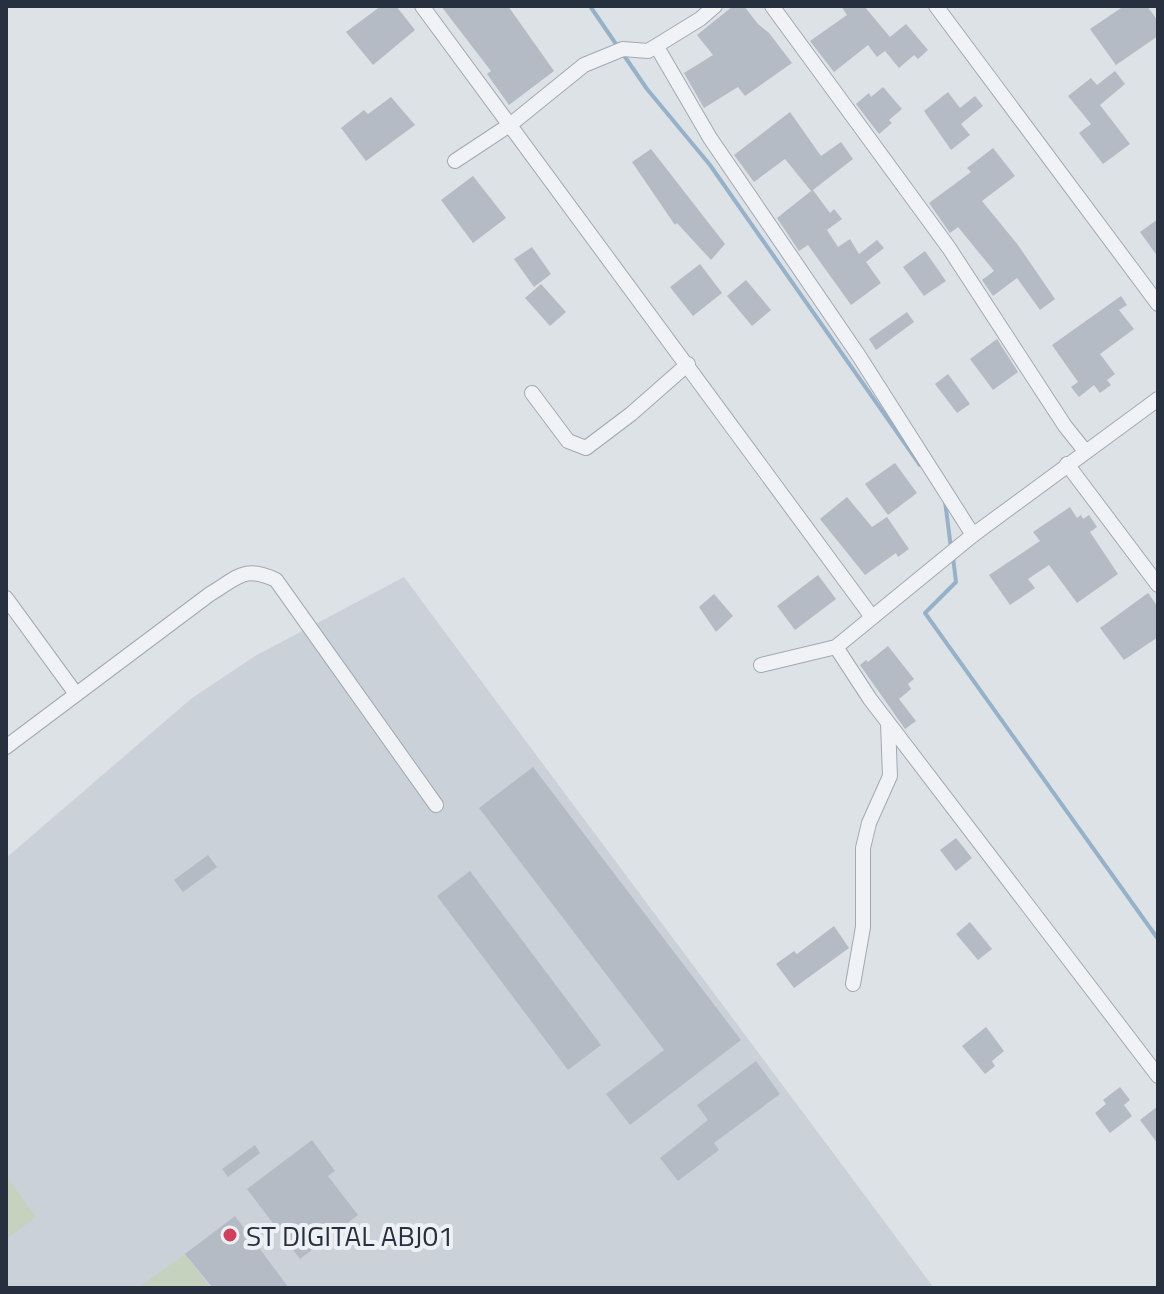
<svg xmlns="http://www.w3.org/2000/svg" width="1164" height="1294" font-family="'Titillium Web',sans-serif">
  <rect width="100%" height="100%" fill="#dde2e7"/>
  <polygon fill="#cbd1d9" points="404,577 525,740 934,1288 6,1288 6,858 192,698 255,656"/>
  <g fill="#c4d2be">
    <polygon points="6,1176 36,1217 6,1239"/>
    <polygon points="185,1254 210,1288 138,1288"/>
  </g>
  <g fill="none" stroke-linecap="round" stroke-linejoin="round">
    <g stroke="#97b1c9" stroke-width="4">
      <polyline points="590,6 618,47"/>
      <polyline points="623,54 647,89 710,165 920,465"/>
      <polyline points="945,501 951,548"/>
      <polyline points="953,557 956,582 925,613 1158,939"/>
    </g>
  </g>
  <g fill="#b5bbc4">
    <polygon points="381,6 396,6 415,30 373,65 346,32"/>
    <polygon points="441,6 508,6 554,71 509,105 487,74 491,71"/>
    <polygon points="733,6 744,6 758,24 769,33 792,63 745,96 738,87 704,108 684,73 713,55 697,35"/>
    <polygon points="841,6 864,6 890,37 906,24 928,50 918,59 914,55 899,68 885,51 877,57 868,45 834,72 810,41 847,15"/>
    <polygon points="1124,6 1147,6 1158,21 1158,36 1116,65 1090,29"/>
    <polygon points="1115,71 1125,84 1100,105 1130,144 1103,164 1079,133 1091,124 1068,96 1091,78 1097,85"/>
    <polygon points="883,87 902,109 889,120 892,123 879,134 856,104 869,93 871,97"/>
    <polygon points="948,92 960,108 975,96 983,106 961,124 970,135 951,150 924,111"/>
    <polygon points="391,97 415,125 366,161 341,128 364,110 368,114"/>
    <polygon points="790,112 821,156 841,142 853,159 813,190 830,213 834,209 842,219 827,230 838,247 850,239 859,254 877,240 884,248 866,262 881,283 851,305 808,245 799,251 777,218 811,191 785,159 754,182 734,155"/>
    <polygon points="993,148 1015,176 982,201 1018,245 1055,299 1040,310 1017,278 993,296 982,280 994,271 958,227 950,233 929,203 971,172 967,168"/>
    <polygon points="651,149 725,244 711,260 677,223 675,225 632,162"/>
    <polygon points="473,176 506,218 473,243 441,200"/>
    <polygon points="1158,219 1158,257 1140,232"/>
    <polygon points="532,247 551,274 534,287 514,259"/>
    <polygon points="925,251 946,281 924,296 903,267"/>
    <polygon points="700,264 722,293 693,316 670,287"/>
    <polygon points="746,280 771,310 752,326 727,296"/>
    <polygon points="541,284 566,312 550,326 525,298"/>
    <polygon points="1121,296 1127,305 1119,310 1134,329 1100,354 1115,374 1107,380 1111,385 1100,393 1094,385 1079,397 1071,387 1078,382 1052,345"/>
    <polygon points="907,312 914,322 876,350 869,339"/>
    <polygon points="997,339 1018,372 993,390 970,359"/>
    <polygon points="948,374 970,404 957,413 935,384"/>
    <polygon points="895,463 917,493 888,515 865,484"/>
    <polygon points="847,497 872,527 887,517 909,549 898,557 896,553 865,575 820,519"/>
    <polygon points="1070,507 1077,518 1081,515 1083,519 1089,515 1097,527 1090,532 1118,574 1077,603 1049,565 1028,579 1035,588 1010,605 989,575 1040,541 1033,532"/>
    <polygon points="818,575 836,599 795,630 777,606"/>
    <polygon points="1148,593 1158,607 1158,637 1124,660 1100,628"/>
    <polygon points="714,594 733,616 716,632 699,607"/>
    <polygon points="888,646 914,679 908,684 911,689 899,699 916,721 905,729 860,665 866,660 868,662"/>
    <polygon points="533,767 741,1040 630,1125 606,1094 664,1050 479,808"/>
    <polygon points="956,838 972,858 956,871 940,850"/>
    <polygon points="208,855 217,867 183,892 174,880"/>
    <polygon points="470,871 601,1045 568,1070 437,896"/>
    <polygon points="970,922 992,949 978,960 956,934"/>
    <polygon points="834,926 849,948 794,988 776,964 794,951 797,954"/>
    <polygon points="986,1027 1004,1051 992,1061 995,1066 985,1074 962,1046"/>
    <polygon points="756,1061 780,1094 714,1143 719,1150 678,1181 660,1158 708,1120 697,1105"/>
    <polygon points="1120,1087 1130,1100 1124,1105 1132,1116 1110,1133 1095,1113 1106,1104 1103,1100"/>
    <polygon points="1158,1106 1158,1144 1140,1120"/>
    <polygon points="312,1140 335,1171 328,1176 358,1215 300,1259 247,1189"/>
    <polygon points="255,1145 260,1153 228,1177 222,1169"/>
    <polygon points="235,1216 289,1288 213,1288 185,1254"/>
  </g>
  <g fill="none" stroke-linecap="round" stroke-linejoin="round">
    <defs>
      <g id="minor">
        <polyline points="422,6 872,617"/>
        <polyline points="772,6 949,248 1065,426 1085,451"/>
        <polyline points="936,6 1158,304"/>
        <polyline points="657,47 710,138 859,356 973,535"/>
        <polyline points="455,161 511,124 584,65 623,49 648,51 700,19 715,6"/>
        <polyline points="532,393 568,441 586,448 631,414 688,364"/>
        <polyline points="1067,464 1158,585"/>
        <polyline points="6,598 76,694"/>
        <polyline points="836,647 870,699 1158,1076"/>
        <polyline points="761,665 836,647 973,535 1158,399"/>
        <path d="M6,747L210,594C239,577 243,565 276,580L436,805"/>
        <polyline points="853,984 863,927 863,848 869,823 890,776 888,723"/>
      </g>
    </defs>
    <use href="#minor" stroke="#a2a9b1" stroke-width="16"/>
    <use href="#minor" stroke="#f0f2f6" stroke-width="14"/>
  </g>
  <circle fill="#d03f5c" stroke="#edf1f5" stroke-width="3" cx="230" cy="1235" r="8"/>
  <g text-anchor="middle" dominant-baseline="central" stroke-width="8" stroke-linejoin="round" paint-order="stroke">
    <g font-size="28" fill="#26303e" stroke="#edf1f5" text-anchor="start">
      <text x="246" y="1235">ST DIGITAL ABJ01</text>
    </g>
  </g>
  <rect width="1164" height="1294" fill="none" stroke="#26303e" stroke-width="16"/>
</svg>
